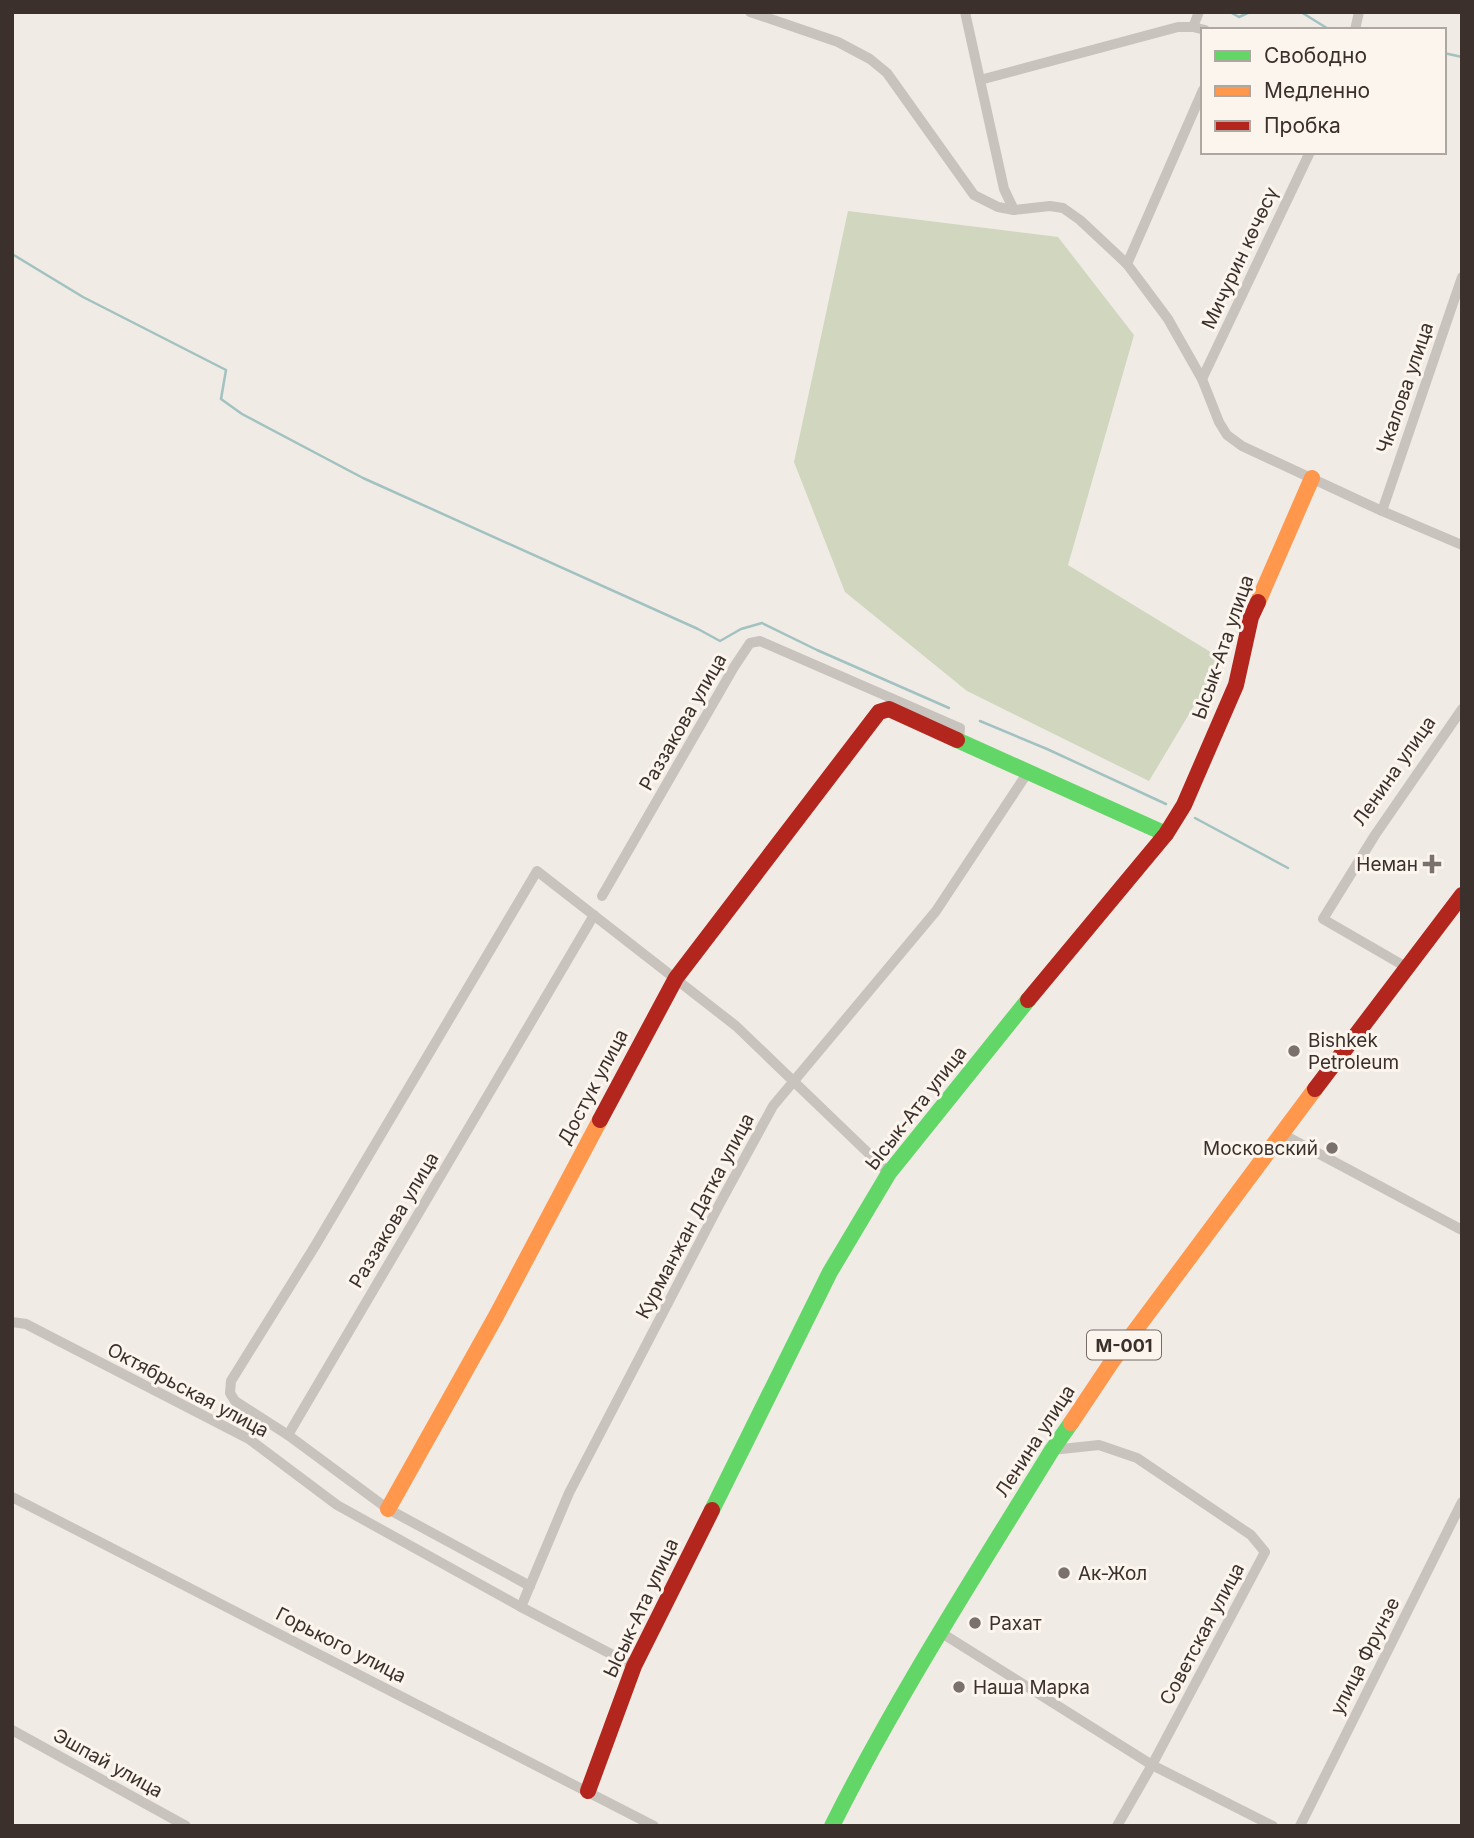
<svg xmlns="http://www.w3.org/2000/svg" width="1474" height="1838" font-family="Inter,sans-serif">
  <rect width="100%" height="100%" fill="#f0ebe5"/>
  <polygon fill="#d1d6bf" points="848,211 1058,237 1134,335 1068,565 1222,659 1149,781 967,691 845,592 794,462"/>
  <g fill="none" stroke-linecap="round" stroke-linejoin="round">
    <g stroke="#a1c2c1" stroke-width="2.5">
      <polyline points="1230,12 1239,17 1250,12"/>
      <polyline points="1301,12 1330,30"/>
      <polyline points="1444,53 1462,57"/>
      <polyline points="12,254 83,297 226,370 221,399 242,414 363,478 698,629 720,641 741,629 762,623 817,650 949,708"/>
      <polyline points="980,721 1047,749 1166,804"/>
      <polyline points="1195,818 1288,868"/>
    </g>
    <g stroke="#c9c3be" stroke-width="10">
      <polyline points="750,12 838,42 870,59 887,73 974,195 998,207 1014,210 1050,206 1063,208 1080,220 1127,264 1168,319 1202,379 1219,422 1227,435 1242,446 1382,511 1462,545"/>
      <polyline points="965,12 1004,189 1014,210"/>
      <polyline points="1193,27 1199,12"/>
      <polyline points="1355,30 1359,12"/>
      <polyline points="980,80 1178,27 1193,27 1205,30"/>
      <polyline points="1127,264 1203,90"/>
      <polyline points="1202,379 1310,152"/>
      <polyline points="1382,511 1462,277"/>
      <polyline points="602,896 734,667 750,643 760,641 960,728 959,740"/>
      <polyline points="1406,967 1323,919 1375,835 1462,709"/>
      <polyline points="1282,1134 1462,1230"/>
      <polyline points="12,1322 26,1324 53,1338 249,1439 337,1505 521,1607 634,1666"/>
      <polyline points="288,1435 235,1401 230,1393 231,1381 315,1246 537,871 736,1026 889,1173"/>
      <polyline points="1052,1450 1099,1445 1137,1458 1251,1535 1265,1552 1152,1765 1117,1826"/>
      <polyline points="12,1497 654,1826"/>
      <polyline points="530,1586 388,1509 288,1435 594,915"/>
      <polyline points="521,1607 569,1493 719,1205 773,1106 936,911 1028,772"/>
      <polyline points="940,1632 1152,1765 1273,1826"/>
      <polyline points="12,1730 186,1826"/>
      <polyline points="1300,1826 1462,1502"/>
    </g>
    <g stroke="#63d668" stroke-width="16">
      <polyline points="957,740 1166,834"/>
      <polyline points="712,1510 830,1272 889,1173 1028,1000"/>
      <path d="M832,1826C897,1696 976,1574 1052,1450L1071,1423"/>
    </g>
    <g stroke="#ff974d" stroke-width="16">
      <polyline points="1258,602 1312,478"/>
      <polyline points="1071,1423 1111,1363 1315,1089"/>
      <polyline points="388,1509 495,1318 600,1120"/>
    </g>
    <g stroke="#b3261e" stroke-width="16">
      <polyline points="1028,1000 1166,834 1184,805 1236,685 1251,617 1258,602"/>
      <polyline points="1315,1089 1462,895"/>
      <polyline points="600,1120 676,978 879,712 889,709 957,740"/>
      <polyline points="588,1791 634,1666 712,1510"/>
    </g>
  </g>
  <g fill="#7a716c" stroke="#fbf5ee" stroke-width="2.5">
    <path d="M1428.5 853.5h7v7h7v7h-7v7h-7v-7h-7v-7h7z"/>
    <circle cx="1294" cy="1051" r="7"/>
    <circle cx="1332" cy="1148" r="7"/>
    <circle cx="1064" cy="1573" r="7"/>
    <circle cx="975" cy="1623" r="7"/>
    <circle cx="959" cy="1687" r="7"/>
  </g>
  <g text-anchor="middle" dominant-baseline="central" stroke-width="6" stroke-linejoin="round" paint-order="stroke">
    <rect fill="#fbf5ee" stroke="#756b66" stroke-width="2" x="1087" y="1330.5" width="74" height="29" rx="5"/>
    <g font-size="18" font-weight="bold" fill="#3b302b">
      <text x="1124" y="1345">М-001</text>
    </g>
    <g font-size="19" fill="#3b302b" stroke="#fbf5ee">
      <text transform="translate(1240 258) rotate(-65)">Мичурин көчөсү</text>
      <text transform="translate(1405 388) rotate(-71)">Чкалова улица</text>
      <text transform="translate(1223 647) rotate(-71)">Ысык-Ата улица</text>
      <text transform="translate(683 722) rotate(-60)">Раззакова улица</text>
      <text transform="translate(1394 771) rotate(-55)">Ленина улица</text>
      <text transform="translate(593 1087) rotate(-62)">Достук улица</text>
      <text transform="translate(916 1108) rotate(-52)">Ысык-Ата улица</text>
      <text transform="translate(695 1216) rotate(-62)">Курманжан Датка улица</text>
      <text transform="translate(394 1220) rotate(-59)">Раззакова улица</text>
      <text transform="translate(188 1390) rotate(28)">Октябрьская улица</text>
      <text transform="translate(1035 1441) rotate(-57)">Ленина улица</text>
      <text transform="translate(641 1608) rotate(-65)">Ысык-Ата улица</text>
      <text transform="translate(1202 1634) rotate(-62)">Советская улица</text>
      <text transform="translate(341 1645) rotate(27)">Горького улица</text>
      <text transform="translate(1365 1656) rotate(-63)">улица Фрунзе</text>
      <text transform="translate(108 1763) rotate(29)">Эшпай улица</text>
    </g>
    <g font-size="19" fill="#3b302b" stroke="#fbf5ee" text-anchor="start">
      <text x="1418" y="864" text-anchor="end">Неман</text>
      <text x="1308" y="1040">Bishkek<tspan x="1308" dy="22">Petroleum</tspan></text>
      <text x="1318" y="1148" text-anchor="end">Московский</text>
      <text x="1078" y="1573">Ак-Жол</text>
      <text x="989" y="1623">Рахат</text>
      <text x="973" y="1687">Наша Марка</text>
    </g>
  </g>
  <rect width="1474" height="1838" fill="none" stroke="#3b302b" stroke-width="28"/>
  <rect x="1201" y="28" width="245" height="126" fill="#fbf5ee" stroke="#aea6a0" stroke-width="2"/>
  <rect x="1215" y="51" width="35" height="10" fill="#63d668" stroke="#aea6a0" stroke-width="2"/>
  <text x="1264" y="63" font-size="21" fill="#3b302b">Свободно</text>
  <rect x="1215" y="86" width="35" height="10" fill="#ff974d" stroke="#aea6a0" stroke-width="2"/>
  <text x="1264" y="98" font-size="21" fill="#3b302b">Медленно</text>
  <rect x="1215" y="121" width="35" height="10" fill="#b3261e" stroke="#aea6a0" stroke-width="2"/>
  <text x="1264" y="133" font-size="21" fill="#3b302b">Пробка</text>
</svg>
